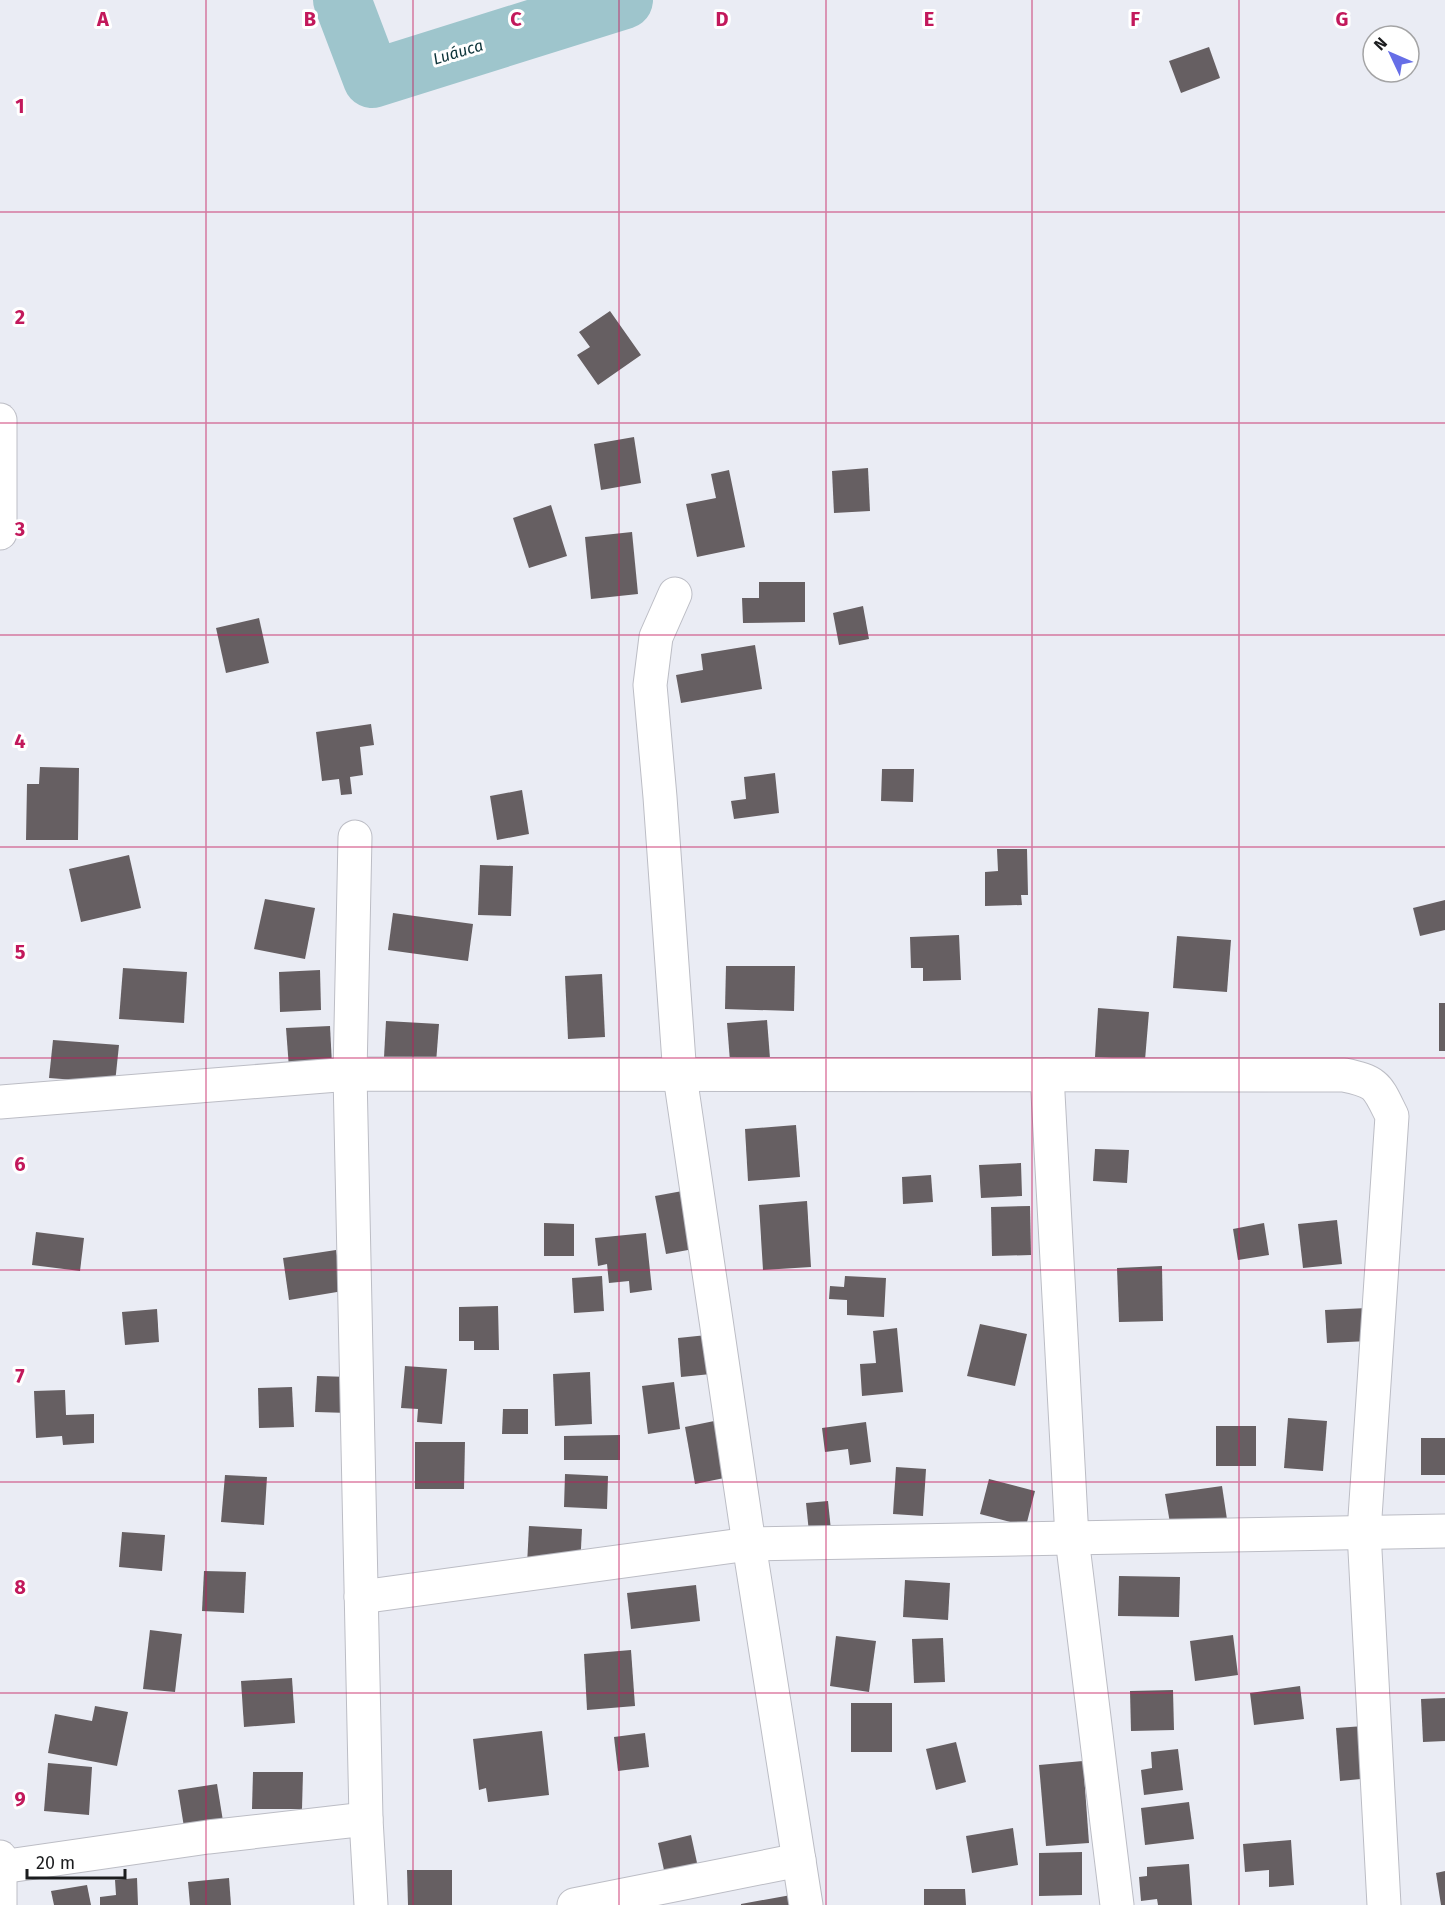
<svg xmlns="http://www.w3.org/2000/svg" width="1445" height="1905" font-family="'Fira Sans',sans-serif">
  <rect width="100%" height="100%" fill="#eaecf4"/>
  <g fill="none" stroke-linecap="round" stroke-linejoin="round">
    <polyline stroke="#9ec5cc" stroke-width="58" points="342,0 372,79 624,0"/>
  </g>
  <g fill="#665f62">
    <polygon points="1209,47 1220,78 1181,93 1169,61"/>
    <polygon points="610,311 641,355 598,385 577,355 590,347 579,332"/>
    <polygon points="634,437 641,483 601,490 594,444"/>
    <polygon points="868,468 870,511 834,513 832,471"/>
    <polygon points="729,470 745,547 697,557 686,504 716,498 711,474"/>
    <polygon points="551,505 567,556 529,568 513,518"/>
    <polygon points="632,532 638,594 591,599 585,537"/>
    <polygon points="759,582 805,582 805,622 743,623 742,598 759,598"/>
    <polygon points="863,606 869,639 839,645 833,613"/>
    <polygon points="259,618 269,663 226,673 216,628"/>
    <polygon points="755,645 762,689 681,703 676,675 703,670 701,654"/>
    <polygon points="371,724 374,745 360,747 363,775 350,777 352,794 341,795 339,779 322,781 316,732"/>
    <polygon points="40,767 79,768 78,840 26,840 27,784 39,784"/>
    <polygon points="882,769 914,769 913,802 881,801"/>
    <polygon points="775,773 779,813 734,819 731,801 746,799 744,777"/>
    <polygon points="522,790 529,834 497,840 490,796"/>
    <polygon points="997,849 1027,849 1028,895 1021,895 1022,905 985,906 985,872 998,871"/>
    <polygon points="129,855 141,908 81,922 69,869"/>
    <polygon points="480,865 513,866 511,916 478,915"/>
    <polygon points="265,899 315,908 305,959 254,949"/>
    <polygon points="1445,900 1445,930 1420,936 1413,908"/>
    <polygon points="393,913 473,924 468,961 388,950"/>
    <polygon points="959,935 961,980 923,981 923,968 911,968 910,937"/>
    <polygon points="1177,936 1231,940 1227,992 1173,988"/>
    <polygon points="726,966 795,966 794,1011 725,1009"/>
    <polygon points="123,968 187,972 184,1023 119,1019"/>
    <polygon points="320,970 321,1010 280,1012 279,972"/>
    <polygon points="602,974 605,1037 568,1039 565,976"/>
    <rect x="1439" y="1003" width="6" height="48"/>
    <polygon points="1098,1008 1149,1012 1145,1060 1095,1057"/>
    <polygon points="767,1020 771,1071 731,1074 727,1023"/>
    <polygon points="386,1021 439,1024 436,1063 383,1075"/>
    <polygon points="330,1026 332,1065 289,1068 286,1028"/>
    <polygon points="53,1040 119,1045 115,1083 49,1078"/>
    <polygon points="796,1125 800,1177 748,1181 745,1129"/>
    <polygon points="1095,1149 1129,1150 1127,1183 1093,1181"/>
    <polygon points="1021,1163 1022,1196 981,1198 979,1165"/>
    <polygon points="931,1175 933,1202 903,1204 902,1177"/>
    <polygon points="688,1190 699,1248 666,1254 655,1196"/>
    <polygon points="807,1201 811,1267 763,1270 759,1205"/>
    <polygon points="1030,1206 1031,1255 992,1256 991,1207"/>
    <polygon points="1337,1220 1342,1264 1303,1268 1298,1224"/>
    <polygon points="544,1223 574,1224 574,1256 544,1256"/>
    <polygon points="1264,1223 1269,1255 1238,1260 1233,1229"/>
    <polygon points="36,1232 84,1238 80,1271 32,1265"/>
    <polygon points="646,1233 652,1290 630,1293 629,1281 609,1283 607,1264 598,1266 595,1238"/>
    <polygon points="336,1250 343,1291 289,1300 283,1258"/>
    <polygon points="1162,1266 1163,1321 1119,1322 1117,1268"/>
    <polygon points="602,1276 604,1311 574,1313 572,1278"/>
    <polygon points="845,1276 886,1278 884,1317 847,1315 847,1300 829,1299 830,1286 844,1287"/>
    <polygon points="498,1306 499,1350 474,1350 474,1341 459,1341 459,1307"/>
    <polygon points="1367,1308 1369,1341 1327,1343 1325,1310"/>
    <polygon points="157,1309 159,1342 125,1345 122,1312"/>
    <polygon points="980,1324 1027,1334 1015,1386 967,1376"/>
    <polygon points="897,1328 903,1392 862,1396 860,1364 876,1363 873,1331"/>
    <polygon points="707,1335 711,1374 681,1377 678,1338"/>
    <polygon points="405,1366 447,1369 442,1424 417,1422 418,1409 401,1408"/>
    <polygon points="590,1372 592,1424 555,1426 553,1374"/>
    <polygon points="317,1376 350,1377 349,1413 315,1412"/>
    <polygon points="674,1382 680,1429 648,1434 642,1386"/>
    <polygon points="292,1387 294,1427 259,1428 258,1388"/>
    <polygon points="65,1390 66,1415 94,1414 94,1443 63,1445 62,1436 36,1438 34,1391"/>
    <polygon points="503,1409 528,1409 528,1434 502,1434"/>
    <polygon points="1288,1418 1327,1421 1323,1471 1284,1468"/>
    <polygon points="724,1419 734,1476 695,1484 685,1427"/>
    <polygon points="866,1422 871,1462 850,1465 848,1449 825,1452 822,1428"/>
    <rect x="1216" y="1426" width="40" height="40"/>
    <polygon points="620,1435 620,1460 564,1460 564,1436"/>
    <rect x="1421" y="1438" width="24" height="37"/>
    <polygon points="415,1442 465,1442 464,1489 415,1489"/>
    <polygon points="896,1467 926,1469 923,1516 893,1514"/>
    <polygon points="565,1474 608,1476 607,1509 564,1507"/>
    <polygon points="225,1475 267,1477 264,1525 221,1522"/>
    <polygon points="989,1479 1035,1491 1026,1526 980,1514"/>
    <polygon points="1222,1486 1228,1526 1170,1523 1165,1494"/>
    <polygon points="828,1501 832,1540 810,1542 806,1503"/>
    <polygon points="529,1526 582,1529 580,1567 527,1565"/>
    <polygon points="122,1532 165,1535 162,1571 119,1567"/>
    <polygon points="204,1571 246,1572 244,1613 202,1611"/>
    <polygon points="1119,1576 1180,1577 1179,1617 1118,1616"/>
    <polygon points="905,1580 950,1583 948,1620 903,1617"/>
    <polygon points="696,1585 700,1621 631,1629 627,1593"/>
    <polygon points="150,1630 182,1634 175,1692 143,1689"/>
    <polygon points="1233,1635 1238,1675 1195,1681 1190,1641"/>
    <polygon points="836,1636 876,1641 869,1692 830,1686"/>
    <polygon points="943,1638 945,1682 914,1683 912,1639"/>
    <polygon points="631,1650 635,1706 587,1710 584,1654"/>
    <polygon points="292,1678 295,1723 244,1727 241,1681"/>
    <polygon points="1300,1686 1304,1719 1254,1725 1250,1693"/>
    <polygon points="1173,1690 1174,1730 1131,1731 1130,1691"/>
    <polygon points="1445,1698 1445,1741 1423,1742 1421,1699"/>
    <rect x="851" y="1703" width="41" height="49"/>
    <polygon points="95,1706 128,1712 117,1766 48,1753 55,1714 92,1721"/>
    <polygon points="1378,1725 1382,1777 1340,1781 1336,1728"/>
    <polygon points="542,1731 549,1795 488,1802 486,1788 479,1790 473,1739"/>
    <polygon points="645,1733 649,1767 618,1771 614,1737"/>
    <polygon points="956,1742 966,1782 936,1790 926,1749"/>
    <polygon points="1178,1749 1183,1790 1144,1795 1141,1770 1152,1768 1151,1752"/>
    <polygon points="1083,1761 1089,1843 1046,1846 1039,1765"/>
    <polygon points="48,1763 92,1767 89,1815 44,1811"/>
    <polygon points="253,1772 303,1772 302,1809 252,1809"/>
    <polygon points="217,1784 223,1821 184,1827 178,1790"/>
    <polygon points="1189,1802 1194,1839 1145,1845 1141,1808"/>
    <polygon points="1013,1828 1018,1865 972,1873 966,1836"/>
    <polygon points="691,1835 699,1872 666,1879 658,1843"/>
    <polygon points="1291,1840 1294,1885 1269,1887 1269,1870 1245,1872 1243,1844"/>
    <polygon points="1082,1852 1082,1895 1039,1896 1039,1853"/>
    <polygon points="1189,1864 1192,1905 1158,1905 1157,1899 1141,1901 1139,1877 1147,1876 1147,1867"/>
    <polygon points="407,1870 452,1870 452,1905 408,1905"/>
    <polygon points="1445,1871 1445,1905 1441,1905 1436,1873"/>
    <polygon points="137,1878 138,1905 100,1905 100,1897 116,1895 115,1880"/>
    <polygon points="229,1878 231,1905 190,1905 188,1882"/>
    <polygon points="87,1885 91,1905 54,1905 51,1891"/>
    <polygon points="924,1889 965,1889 966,1905 924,1905"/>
    <polygon points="791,1895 793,1905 741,1905 741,1904"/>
  </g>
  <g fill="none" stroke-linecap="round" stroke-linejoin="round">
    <defs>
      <g id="street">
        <polyline points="0,420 0,533"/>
        <polyline points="675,594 656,637 650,685 660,797 680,1076 749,1544 806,1905"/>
        <polyline points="355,837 350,1074 366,1819 371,1905"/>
        <polyline points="1047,1075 1072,1538 1117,1905"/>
        <path d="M0,1102L350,1074L1344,1075C1378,1082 1377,1086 1392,1116L1364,1532L1384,1905"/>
        <polyline points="361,1597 749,1544 1445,1531"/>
        <polyline points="0,1857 0,1905"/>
        <polyline points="1,1867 208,1837 366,1819"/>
        <polyline points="574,1905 799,1860"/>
      </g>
    </defs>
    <use href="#street" stroke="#bcbdc5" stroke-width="35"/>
    <use href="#street" stroke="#fff" stroke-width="33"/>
  </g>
  <path fill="none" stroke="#c2185b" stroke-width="1.5" stroke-opacity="0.55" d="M206,0V1905M413,0V1905M619,0V1905M826,0V1905M1032,0V1905M1239,0V1905M0,212H1445M0,423H1445M0,635H1445M0,847H1445M0,1058H1445M0,1270H1445M0,1482H1445M0,1693H1445"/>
  <g text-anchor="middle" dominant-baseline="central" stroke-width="6" stroke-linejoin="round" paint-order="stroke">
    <g font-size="16" font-style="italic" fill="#0c3339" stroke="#fff">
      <text transform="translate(458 52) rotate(-17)">Luáuca</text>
    </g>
  </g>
  <g font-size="20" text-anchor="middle" font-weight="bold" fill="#c2185b" stroke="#fff" stroke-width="6" stroke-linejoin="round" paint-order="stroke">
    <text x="103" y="26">A</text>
    <text x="310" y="26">B</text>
    <text x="516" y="26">C</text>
    <text x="722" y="26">D</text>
    <text x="929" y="26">E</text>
    <text x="1135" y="26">F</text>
    <text x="1342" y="26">G</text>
    <text x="20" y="113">1</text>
    <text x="20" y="324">2</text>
    <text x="20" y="536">3</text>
    <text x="20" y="748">4</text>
    <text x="20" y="959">5</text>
    <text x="20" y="1171">6</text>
    <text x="20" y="1383">7</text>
    <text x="20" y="1594">8</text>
    <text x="20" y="1806">9</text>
  </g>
  <g transform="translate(1391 54) rotate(314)"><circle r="28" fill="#ffffff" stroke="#a4a4a5" stroke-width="1.5"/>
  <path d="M0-4.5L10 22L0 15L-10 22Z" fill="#666ee7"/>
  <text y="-9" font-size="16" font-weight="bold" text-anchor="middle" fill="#1b1c1e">N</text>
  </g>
  <path d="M27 1869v9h98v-9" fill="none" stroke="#1b1c1e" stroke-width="3"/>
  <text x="36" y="1869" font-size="18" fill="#1b1c1e" stroke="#ffffff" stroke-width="4.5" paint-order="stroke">20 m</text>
</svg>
